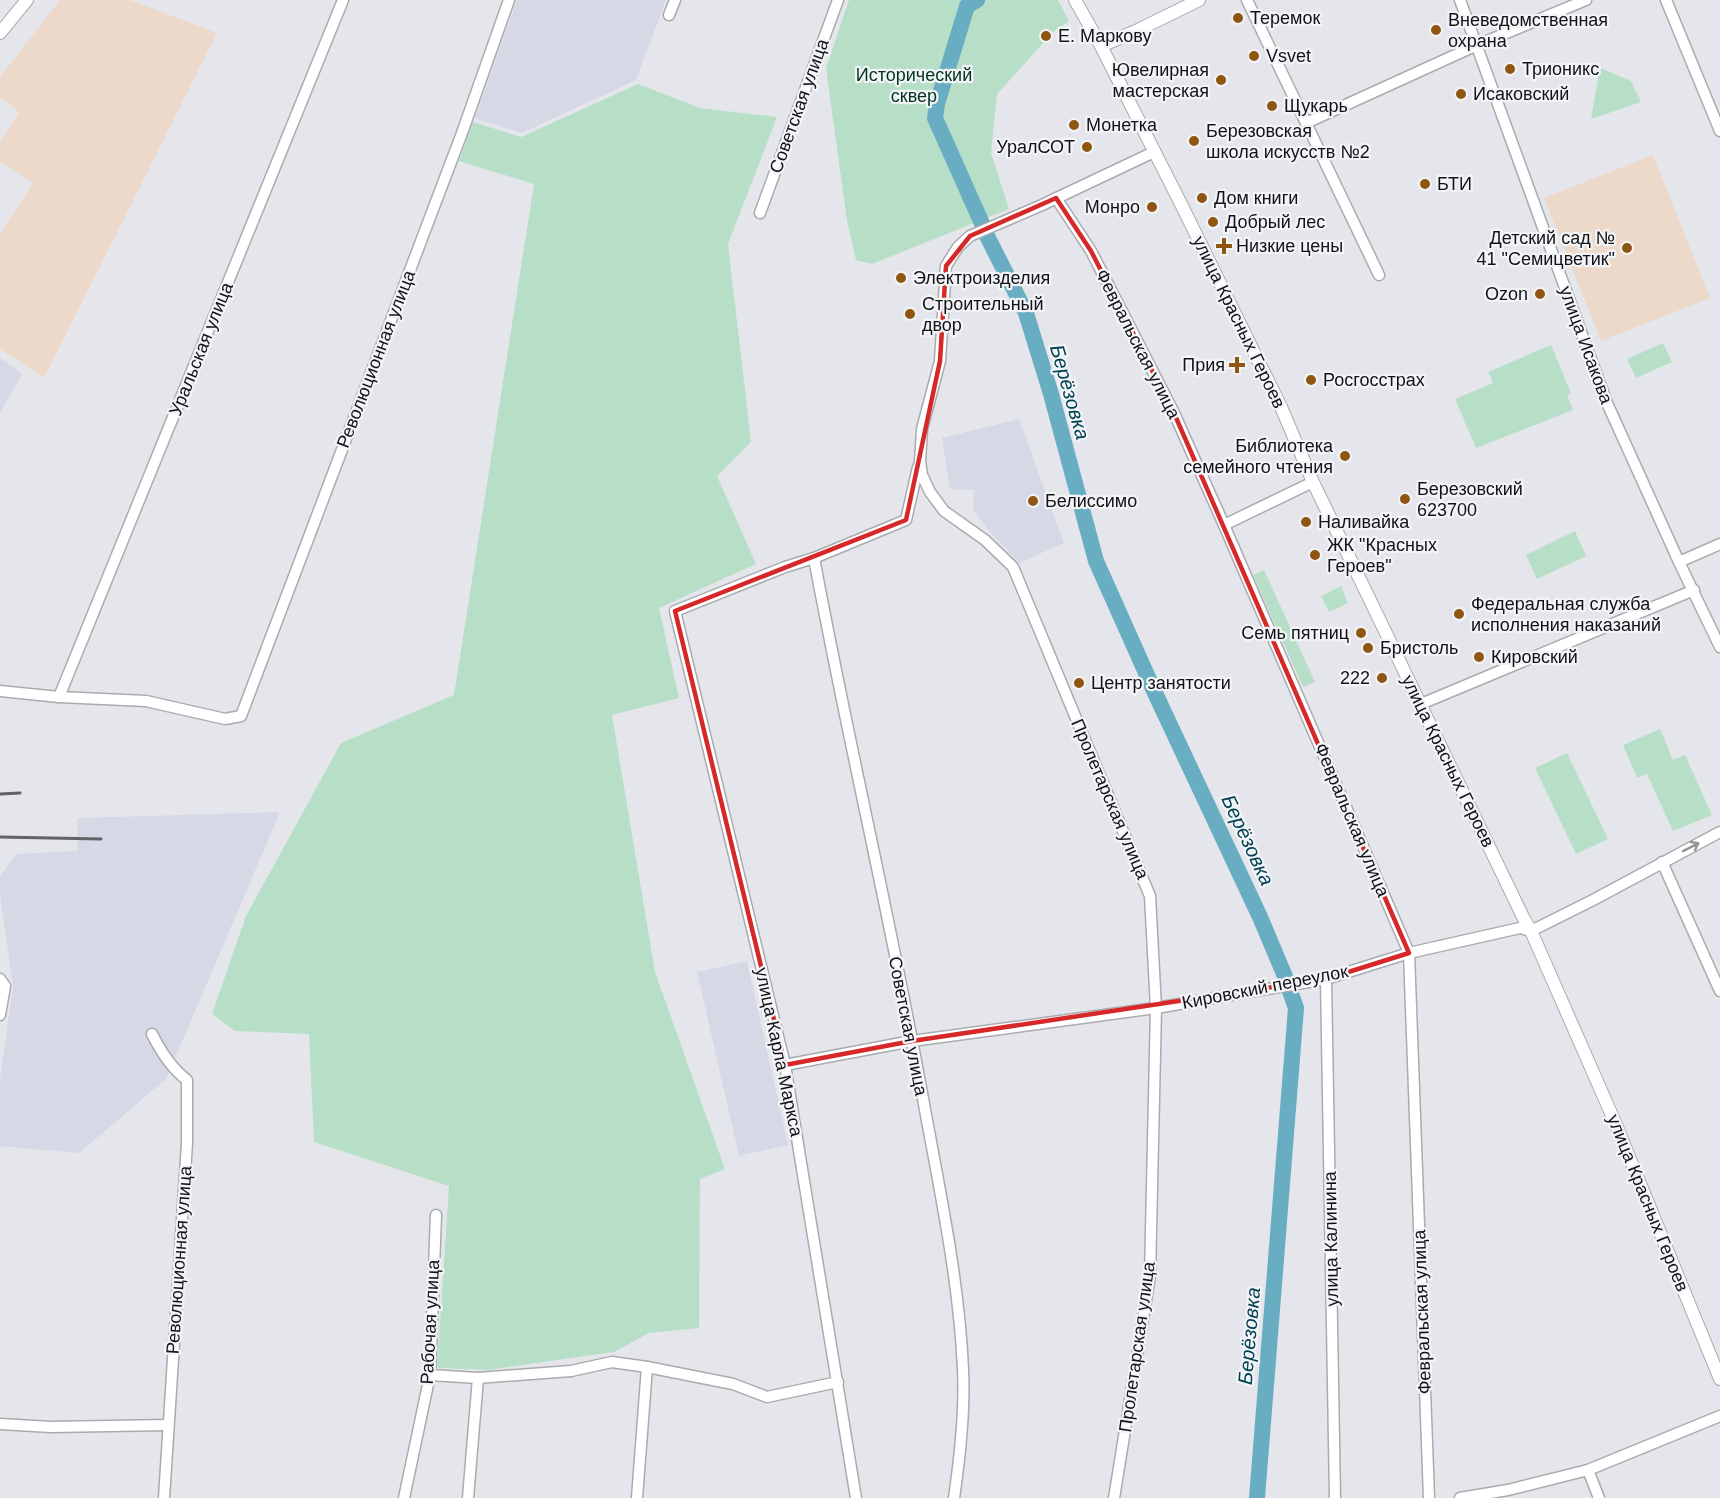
<svg xmlns="http://www.w3.org/2000/svg" width="1720" height="1498" font-family="Helvetica,sans-serif">
  <rect width="100%" height="100%" fill="#e5e6eb"/>
  <g fill="#d6d9e5">
    <polygon points="517,0 666,0 636,80 522,133 475,118"/>
    <polygon points="0,358 22,374 0,413"/>
    <polygon points="1019,419 1064,543 1019,563 990,532 973,510 974,490 950,489 942,438"/>
    <polygon points="280,812 166,1079 79,1153 0,1146 0,1079 13,987 0,894 0,876 16,854 77,851 78,818"/>
    <polygon points="747,961 788,1145 739,1156 697,972"/>
  </g>
  <g fill="#ecd9c9">
    <polygon points="60,0 130,0 217,33 44,378 0,349 0,234 33,183 0,161 0,142 19,112 0,97 0,77"/>
    <polygon points="1653,155 1710,298 1601,341 1544,198"/>
  </g>
  <g fill="#b7dfc8">
    <polygon points="849,0 1058,0 1069,21 1054,31 997,94 991,153 1009,209 872,264 856,260 847,221 826,68"/>
    <polygon points="1600,68 1631,81 1641,102 1591,119"/>
    <polygon points="638,84 700,108 777,117 728,244 751,442 717,476 756,564 659,608 679,698 612,715 655,972 725,1169 700,1179 699,1328 649,1333 614,1352 487,1370 437,1368 449,1186 314,1142 309,1034 235,1031 212,1014 246,916 341,743 454,695 534,184 459,161 473,122 521,137"/>
    <polygon points="1663,343 1672,362 1636,378 1627,359"/>
    <polygon points="1551,345 1571,393 1567,396 1573,410 1476,448 1455,399 1493,383 1488,372"/>
    <polygon points="1575,531 1586,556 1537,579 1526,555"/>
    <polygon points="1264,570 1315,682 1303,687 1253,575"/>
    <polygon points="1341,586 1348,603 1329,612 1321,596"/>
    <polygon points="1660,729 1673,760 1685,755 1712,815 1673,831 1647,774 1637,778 1623,745"/>
    <polygon points="1567,753 1608,839 1576,854 1535,768"/>
  </g>
  <g fill="none" stroke-linecap="round" stroke-linejoin="round">
    <g stroke="#68adc2" stroke-width="16">
      <polyline points="977,0 967,6 937,104 935,118 984,228"/>
      <polyline points="985,232 1026,313 1051,394 1096,561 1155,693 1260,917 1284,974 1296,1008 1257,1498"/>
    </g>
    <defs>
      <g id="minor">
        <polyline points="1247,0 1379,275"/>
        <polyline points="1460,0 1607,403 1679,562 1720,647"/>
        <polyline points="1666,0 1720,131"/>
        <polyline points="669,15 675,0"/>
        <polyline points="1306,123 1475,46 1586,0"/>
        <polyline points="1056,198 1091,251 1174,413 1224,525 1409,953 1429,1498"/>
        <polyline points="760,213 838,0"/>
        <polyline points="1224,525 1313,482"/>
        <path d="M814,558C848,741 891,921 924,1104C940,1192 959,1280 963,1369C965,1410 960,1457 954,1498"/>
        <polyline points="1679,562 1720,544"/>
        <polyline points="0,691 59,697 146,701 225,719 241,716 462,133 509,0"/>
        <polyline points="59,697 343,0"/>
        <polyline points="1421,704 1694,590"/>
        <polyline points="1662,862 1720,991"/>
        <polyline points="0,979 5,986 0,1015"/>
        <polyline points="1326,979 1335,1498"/>
        <path d="M152,1034C161,1052 171,1068 187,1080V1143L164,1498"/>
        <polyline points="785,1065 912,1041 1156,1008 1326,979 1409,953 1520,928 1531,931 1593,900 1720,832"/>
        <polyline points="430,1375 478,1378 571,1371 612,1362 647,1367 733,1384 767,1397 838,1382"/>
        <polyline points="0,1424 51,1427 168,1425"/>
        <polyline points="1588,1470 1599,1498"/>
        <polyline points="404,1498 430,1375 436,1215"/>
        <polyline points="468,1498 478,1378"/>
        <polyline points="637,1498 647,1367"/>
        <polyline points="856,1498 785,1065 675,611 785,567 814,558 906,520 918,467"/>
        <polyline points="1114,1498 1150,1276 1156,1008 1150,896 1013,567 985,540 944,511 930,492 922,475 920,461 922,429 940,361 946,266 958,247 970,236 1042,205 1154,152"/>
        <polyline points="1460,1498 1508,1490 1588,1470 1720,1416"/>
      </g>
      <g id="major">
        <polyline points="1075,0 1101,46 1182,206 1281,407 1313,482 1523,917 1531,931 1614,1120 1720,1379"/>
        <polyline points="0,33 27,0"/>
        <polyline points="1101,46 1138,30 1199,0"/>
      </g>
    </defs>
    <use href="#minor" stroke="#a9abaf" stroke-width="13"/>
    <use href="#major" stroke="#a9abaf" stroke-width="14"/>
    <use href="#minor" stroke="#fff" stroke-width="10"/>
    <use href="#major" stroke="#fff" stroke-width="12"/>
    <g stroke="#616265" stroke-width="3">
      <polyline points="0,794 20,793"/>
      <polyline points="0,837 101,839"/>
    </g>
  </g>
  <defs><path id="oneway-shaft" d="M-6 0H5M1.5-3L5.5 0L1.5 3" fill="none" stroke-width="1.6" stroke-linecap="round" stroke-linejoin="round" transform="scale(1.5)"/></defs>
  <use stroke="#959596" href="#oneway-shaft" transform="translate(1691 847) rotate(-27)"/>
  <path fill="none" stroke="#d62828" stroke-width="4.5" stroke-linejoin="round" d="M1056,198L1091,251L1174,413L1409,953L1326,979L912,1041L785,1065L675,611L906,520L940,361L946,266L970,236Z"/>
  <g fill="#8f5611" stroke="#f2f4f8" stroke-width="2">
    <circle cx="1238" cy="18" r="6"/>
    <circle cx="1436" cy="30" r="6"/>
    <circle cx="1046" cy="36" r="6"/>
    <circle cx="1254" cy="56" r="6"/>
    <circle cx="1510" cy="69" r="6"/>
    <circle cx="1221" cy="80" r="6"/>
    <circle cx="1461" cy="94" r="6"/>
    <circle cx="1272" cy="106" r="6"/>
    <circle cx="1074" cy="125" r="6"/>
    <circle cx="1194" cy="141" r="6"/>
    <circle cx="1087" cy="147" r="6"/>
    <circle cx="1425" cy="184" r="6"/>
    <circle cx="1202" cy="198" r="6"/>
    <circle cx="1152" cy="207" r="6"/>
    <circle cx="1213" cy="222" r="6"/>
    <path d="M1221 237h6v6h6v6h-6v6h-6v-6h-6v-6h6z"/>
    <circle cx="1627" cy="248" r="6"/>
    <circle cx="901" cy="278" r="6"/>
    <circle cx="1540" cy="294" r="6"/>
    <circle cx="910" cy="314" r="6"/>
    <path d="M1234 356h6v6h6v6h-6v6h-6v-6h-6v-6h6z"/>
    <circle cx="1311" cy="380" r="6"/>
    <circle cx="1345" cy="456" r="6"/>
    <circle cx="1405" cy="499" r="6"/>
    <circle cx="1033" cy="501" r="6"/>
    <circle cx="1306" cy="522" r="6"/>
    <circle cx="1315" cy="555" r="6"/>
    <circle cx="1459" cy="614" r="6"/>
    <circle cx="1361" cy="633" r="6"/>
    <circle cx="1368" cy="648" r="6"/>
    <circle cx="1479" cy="657" r="6"/>
    <circle cx="1382" cy="678" r="6"/>
    <circle cx="1079" cy="683" r="6"/>
  </g>
  <g text-anchor="middle" dominant-baseline="central" stroke-width="4.5" stroke-linejoin="round" paint-order="stroke">
    <g font-size="18" fill="#131315" stroke="#f2f4f8" text-anchor="start">
      <text x="1250" y="18">Теремок</text>
      <text x="1448" y="20">Вневедомственная<tspan x="1448" dy="21">охрана</tspan></text>
      <text x="1058" y="36">Е. Маркову</text>
      <text x="1266" y="56">Vsvet</text>
      <text x="1522" y="69">Трионикс</text>
      <text x="1209" y="70" text-anchor="end">Ювелирная<tspan x="1209" dy="21">мастерская</tspan></text>
      <text x="1473" y="94">Исаковский</text>
      <text x="1284" y="106">Щукарь</text>
      <text x="1086" y="125">Монетка</text>
      <text x="1206" y="131">Березовская<tspan x="1206" dy="21">школа искусств №2</tspan></text>
      <text x="1075" y="147" text-anchor="end">УралСОТ</text>
      <text x="1437" y="184">БТИ</text>
      <text x="1214" y="198">Дом книги</text>
      <text x="1140" y="207" text-anchor="end">Монро</text>
      <text x="1225" y="222">Добрый лес</text>
      <text x="1615" y="238" text-anchor="end">Детский сад №<tspan x="1615" dy="21">41 "Семицветик"</tspan></text>
      <text x="1236" y="246">Низкие цены</text>
      <text x="913" y="278">Электроизделия</text>
      <text x="1528" y="294" text-anchor="end">Ozon</text>
      <text x="922" y="304">Строительный<tspan x="922" dy="21">двор</tspan></text>
      <text x="1225" y="365" text-anchor="end">Прия</text>
      <text x="1323" y="380">Росгосстрах</text>
      <text x="1333" y="446" text-anchor="end">Библиотека<tspan x="1333" dy="21">семейного чтения</tspan></text>
      <text x="1417" y="489">Березовский<tspan x="1417" dy="21">623700</tspan></text>
      <text x="1045" y="501">Белиссимо</text>
      <text x="1318" y="522">Наливайка</text>
      <text x="1327" y="545">ЖК "Красных<tspan x="1327" dy="21">Героев"</tspan></text>
      <text x="1471" y="604">Федеральная служба<tspan x="1471" dy="21">исполнения наказаний</tspan></text>
      <text x="1349" y="633" text-anchor="end">Семь пятниц</text>
      <text x="1380" y="648">Бристоль</text>
      <text x="1491" y="657">Кировский</text>
      <text x="1370" y="678" text-anchor="end">222</text>
      <text x="1091" y="683">Центр занятости</text>
    </g>
    <g font-size="18" fill="#01331f" stroke="#f2f4f8">
      <text x="914" y="75">Исторический<tspan x="914" dy="21">сквер</tspan></text>
    </g>
    <g font-size="18" fill="#131315" stroke="#f2f4f8">
      <text transform="translate(799 106) rotate(-70)">Советская улица</text>
      <text transform="translate(1239 322) rotate(64)">улица Красных Героев</text>
      <text transform="translate(1138 344) rotate(63)">Февральская улица</text>
      <text transform="translate(1586 345) rotate(70)">улица Исакова</text>
      <text transform="translate(201 349) rotate(-68)">Уральская улица</text>
      <text transform="translate(376 359) rotate(-69)">Революционная улица</text>
      <text transform="translate(1448 761) rotate(64)">улица Красных Героев</text>
      <text transform="translate(1110 799) rotate(67)">Пролетарская улица</text>
      <text transform="translate(1352 820) rotate(67)">Февральская улица</text>
      <text transform="translate(1265 987) rotate(-11)">Кировский переулок</text>
      <text transform="translate(908 1026) rotate(79)">Советская улица</text>
      <text transform="translate(779 1052) rotate(78)">улица Карла Маркса</text>
      <text transform="translate(1648 1203) rotate(68)">улица Красных Героев</text>
      <text transform="translate(1331 1239) rotate(-91)">улица Калинина</text>
      <text transform="translate(179 1260) rotate(-86)">Революционная улица</text>
      <text transform="translate(1422 1312) rotate(-92)">Февральская улица</text>
      <text transform="translate(430 1322) rotate(-87)">Рабочая улица</text>
      <text transform="translate(1137 1347) rotate(-82)">Пролетарская улица</text>
    </g>
    <g font-size="20" font-style="italic" fill="#004150" stroke="#f2f4f8">
      <text transform="translate(1070 392) rotate(74)">Берёзовка</text>
      <text transform="translate(1248 840) rotate(65)">Берёзовка</text>
      <text transform="translate(1249 1336) rotate(-85)">Берёзовка</text>
    </g>
  </g>
</svg>
